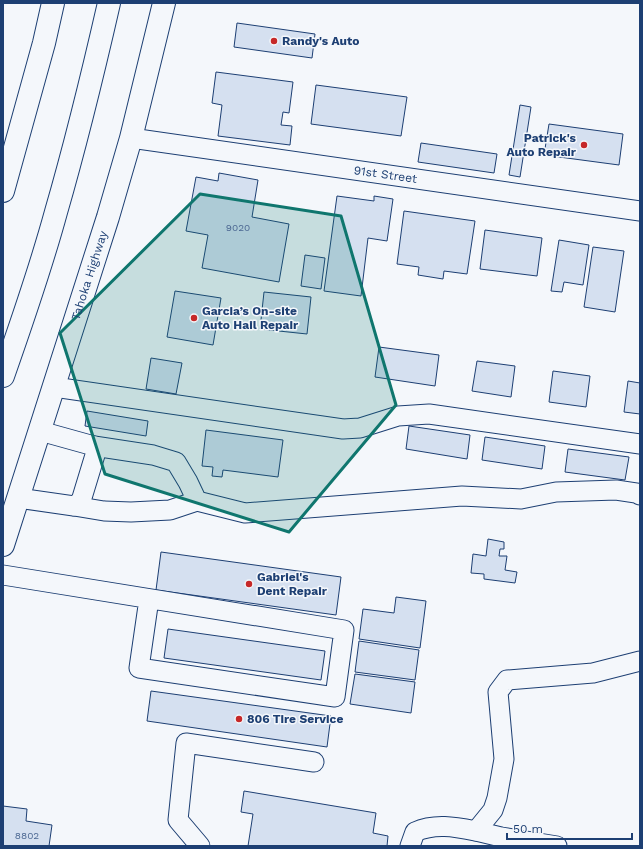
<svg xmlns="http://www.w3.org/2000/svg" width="643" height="849" font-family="'Work Sans',sans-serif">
  <rect width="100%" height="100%" fill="#f4f7fb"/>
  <g fill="#d5e0f0" stroke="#1d3f73">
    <polygon points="237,23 315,34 312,58 234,47"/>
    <polygon points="216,72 293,82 289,113 283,112 281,125 292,126 290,145 218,136 222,105 212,103"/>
    <polygon points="316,85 407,97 401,136 311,124"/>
    <polygon points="520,105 531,107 520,177 509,175"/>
    <polygon points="549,124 623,134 619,165 544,155"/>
    <polygon points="421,143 497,154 494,173 418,162"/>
    <polygon points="219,173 258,180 252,217 289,224 279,282 202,268 208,235 186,231 196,177 218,181"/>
    <polygon points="337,196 374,201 374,196 393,199 387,241 368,238 361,296 324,291"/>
    <polygon points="404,211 475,221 467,274 444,271 443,279 418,275 419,267 397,264"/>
    <polygon points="485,230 542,238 537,276 480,269"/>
    <polygon points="559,240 589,245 583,285 564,282 562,292 551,291"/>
    <polygon points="593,247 624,251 615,312 584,307"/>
    <polygon points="305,255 325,258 321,289 301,286"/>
    <polygon points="175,291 221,298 213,345 167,337"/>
    <polygon points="264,292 311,297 307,334 260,329"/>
    <polygon points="379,347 439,355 435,386 375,377"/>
    <polygon points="151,358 182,363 176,394 146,389"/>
    <polygon points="477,361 515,366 511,397 472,391"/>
    <polygon points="553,371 590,376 586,407 549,402"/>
    <polygon points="628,381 640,383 640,414 624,412"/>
    <polygon points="87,411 148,421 146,436 85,426"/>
    <polygon points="409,426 470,435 467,459 406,449"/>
    <polygon points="206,430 283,440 278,477 223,470 222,477 212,476 213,467 202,466"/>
    <polygon points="485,437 545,446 542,469 482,460"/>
    <polygon points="568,449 629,457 625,480 565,472"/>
    <polygon points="488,539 504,542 504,549 500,549 499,556 507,556 505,570 517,572 515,583 484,579 484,574 471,573 473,554 486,556"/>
    <polygon points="161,552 341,577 336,615 156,590"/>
    <polygon points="396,597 426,601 420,648 359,639 363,609 394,613"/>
    <polygon points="168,629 325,651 321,680 164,658"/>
    <polygon points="359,641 419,650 415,680 355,672"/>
    <polygon points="355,674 415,682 411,713 350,704"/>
    <polygon points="151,691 331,716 327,747 147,721"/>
    <polygon points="244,791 376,813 373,833 388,836 387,846 248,846 253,814 241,812"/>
    <polygon points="3,806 27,809 26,821 52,825 49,846 3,846"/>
  </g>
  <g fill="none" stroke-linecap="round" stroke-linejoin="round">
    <defs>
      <g id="minor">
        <path id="s1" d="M131,138L640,211"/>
        <polyline points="54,387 343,429 360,428 398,416 429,414 640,444"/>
        <polyline points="94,446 153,455 176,462 188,482 197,501 245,513 462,496 521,499 556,492 616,490 636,493 640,495"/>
        <polyline points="18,498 74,506 81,501 95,455 94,446 40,431"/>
        <polyline points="74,506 104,511 131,512 170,510 197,501"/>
        <polyline points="3,575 344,630 335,697 139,668 149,599"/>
        <polyline points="476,831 501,837 557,846"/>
        <polyline points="200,846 178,820 186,743 314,762"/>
        <path d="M410,846L415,832C435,823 455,827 476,831L493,810L497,798L504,759L498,692L507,680L593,673L640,661"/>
      </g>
      <g id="major">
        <path id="s2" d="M3,545L108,217L131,138L164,3"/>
      </g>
      <g id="highway">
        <polyline points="3,191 44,43 53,3"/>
        <path d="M3,376C22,322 41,267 56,212C76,143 93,73 109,3"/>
      </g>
    </defs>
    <use href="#minor" stroke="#1d3f73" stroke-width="21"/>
    <use href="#major" stroke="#1d3f73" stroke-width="24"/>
    <use href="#highway" stroke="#1d3f73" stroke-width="24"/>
    <use href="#minor" stroke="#f4f7fb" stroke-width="19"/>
    <use href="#major" stroke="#f4f7fb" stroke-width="22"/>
    <use href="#highway" stroke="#f4f7fb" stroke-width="22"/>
  </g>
  <path fill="#0f766e" fill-opacity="0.2" stroke="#0f766e" stroke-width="3" stroke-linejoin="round" d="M200,194L341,216L396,405L289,532L105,474L60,333Z"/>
  <g fill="#c62828" stroke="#f4f7fb" stroke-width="1.5">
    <circle cx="274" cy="41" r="4"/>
    <circle cx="584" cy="145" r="4"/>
    <circle cx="194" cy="318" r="4"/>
    <circle cx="249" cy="584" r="4"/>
    <circle cx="239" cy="719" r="4"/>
  </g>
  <g text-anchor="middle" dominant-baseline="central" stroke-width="3" stroke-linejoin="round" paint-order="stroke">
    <g font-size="10" fill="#4b6792">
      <text x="238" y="227">9020</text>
      <text x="27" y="835">8802</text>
    </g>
    <g font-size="12" font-weight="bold" fill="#1d3f73" stroke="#f4f7fb" text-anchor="start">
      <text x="282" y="41">Randy's Auto</text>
      <text x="576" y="138" text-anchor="end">Patrick's<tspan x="576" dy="14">Auto Repair</tspan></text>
      <text x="202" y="311">Garcia’s On-site<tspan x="202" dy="14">Auto Hail Repair</tspan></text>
      <text x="257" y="577">Gabriel's<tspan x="257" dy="14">Dent Repair</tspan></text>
      <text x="247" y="719">806 Tire Service</text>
    </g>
    <g font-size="12" fill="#1d3f73" stroke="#f4f7fb">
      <text stroke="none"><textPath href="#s1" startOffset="257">91st Street</textPath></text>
      <text stroke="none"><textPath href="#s2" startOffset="283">Tahoka Highway</textPath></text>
    </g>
  </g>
  <rect width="643" height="849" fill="none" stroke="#1d3f73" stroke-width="8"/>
  <path d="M507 833v6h125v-6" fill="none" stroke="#1d3f73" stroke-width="2"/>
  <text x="513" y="833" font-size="12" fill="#1d3f73" stroke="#f4f7fb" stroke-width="3" paint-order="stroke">50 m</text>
</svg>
